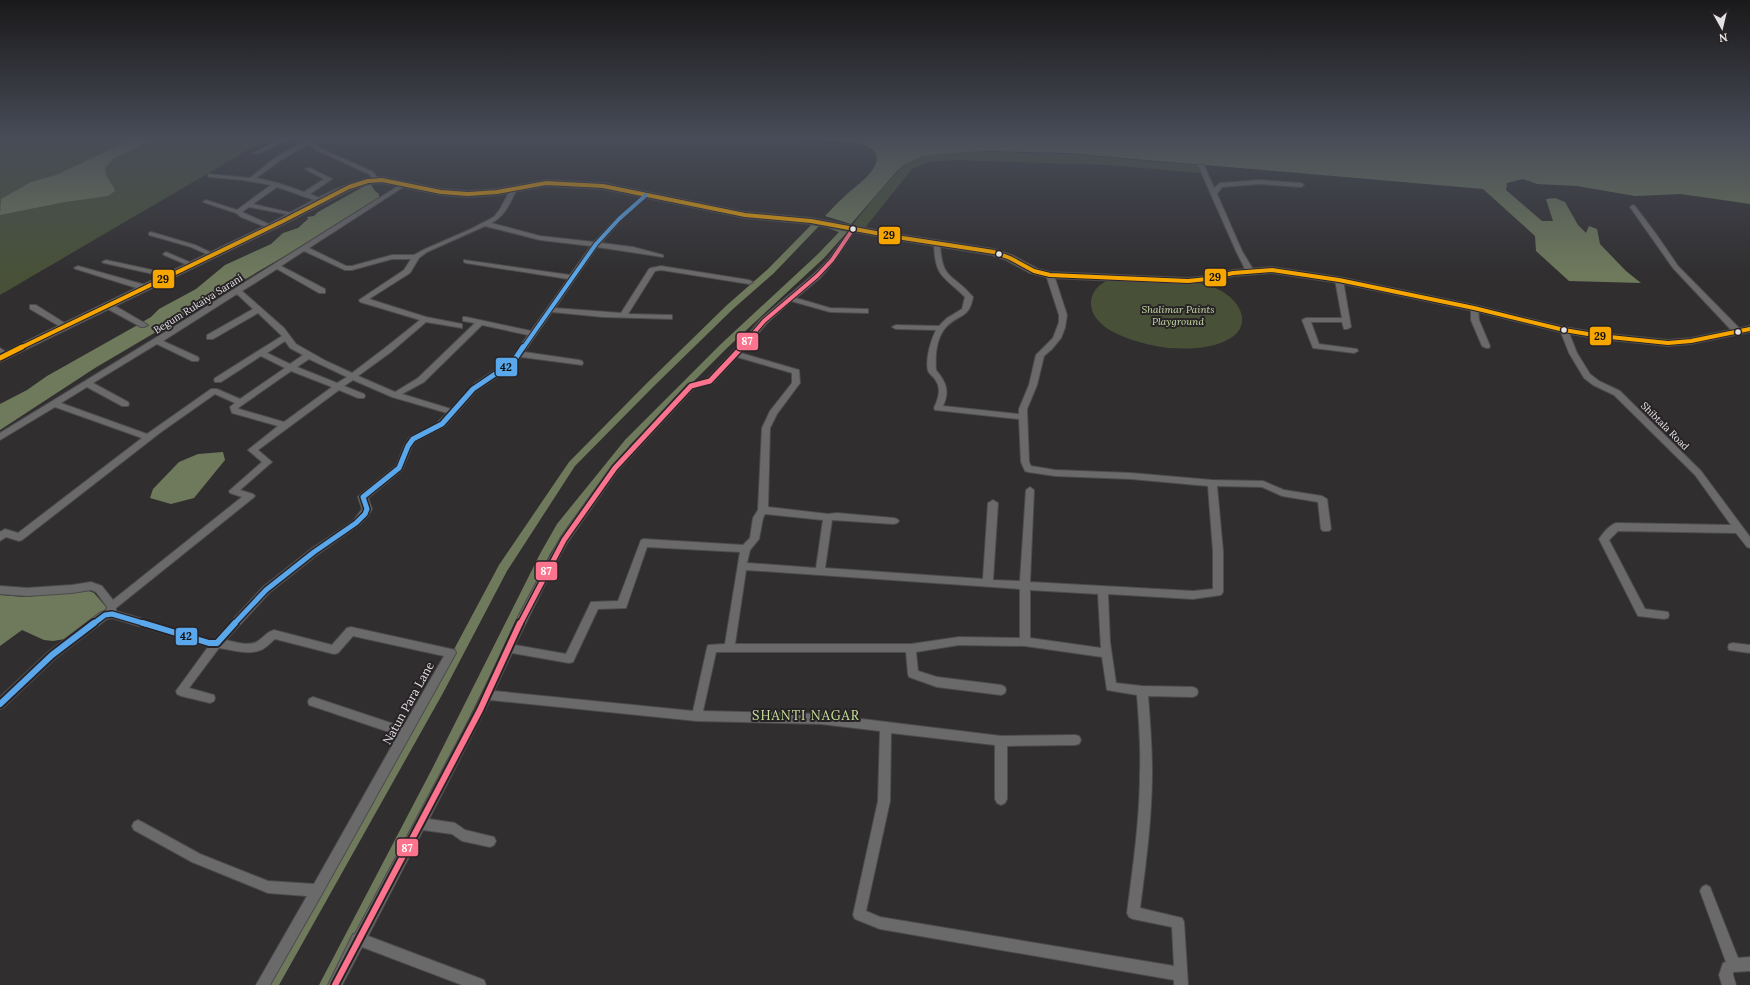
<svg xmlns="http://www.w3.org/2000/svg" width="1750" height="985" font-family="Lora,serif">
  <rect width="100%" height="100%" fill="#302e2f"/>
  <g fill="#485138">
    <polygon points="0,137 270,137 0,295"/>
    <path d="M989,152L1068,154L1198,165L1202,173L1108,165L953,160L929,162L912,169L864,229L852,225C865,210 896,168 913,160C935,150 965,153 989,152Z"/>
    <path d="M1109,280C1139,281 1188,277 1215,288C1242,299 1256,329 1223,342C1206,349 1186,349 1169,348C1145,345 1090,333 1091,302C1092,290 1100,284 1109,280Z"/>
  </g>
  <g fill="#6f7a5c">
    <path d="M130,137H159L114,158L105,168C105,178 112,182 115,191L108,196L65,202L0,215L1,199L31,182L56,175L116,147Z"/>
    <path d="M796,137H1750V204L1681,194L1635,196L1577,186L1537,184L1523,179L1507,183L1506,190L1542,221H1553L1546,199L1555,198L1565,202L1578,225L1586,233L1589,226L1597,229L1600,244L1626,271L1641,283L1569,281L1536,251L1535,236L1483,189L1067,153L987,151L938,154L920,157L904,165L896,172L851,224L825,216C832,209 839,201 847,194C861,182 896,158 863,144Z"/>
    <polygon points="370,183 375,191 379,194 379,197 288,254 95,368 0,430 0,404 27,390 47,376 134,327 151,317 159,309 196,289 225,265 271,244 283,233 298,228 308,219 307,217 314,216 318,212"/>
    <polygon points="223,452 225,460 194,498 171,504 150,498 153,489 179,462 198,454"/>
    <polygon points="89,591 94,593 107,608 75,633 65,639 53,641 44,640 22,630 0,646 0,595 24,597"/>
  </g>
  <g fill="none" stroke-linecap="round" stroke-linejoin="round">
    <polygon fill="#6f7a5c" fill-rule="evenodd" points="816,220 822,220 848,231 824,258 727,348 631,444 565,530 550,554 440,777 334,985 319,985 432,769 541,552 557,524 625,440 721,344 818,254 839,232 820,225 774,273 733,309 653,387 575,466 507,571 443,693 279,985 264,985 435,685 499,565 569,462 647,383 727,305 768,269"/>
    <defs>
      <g id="minor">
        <polygon points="285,137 293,137 258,154 253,153"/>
        <polygon points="301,137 307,137 320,148 373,172 379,180 374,181 369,174 316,150 309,144 281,160 256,178 278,183 304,192 324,179 305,169 310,168 332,179 310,194 324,200 324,202 320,202 277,187 253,204 296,214 296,216 249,207 242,212 273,226 273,228 271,229 241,217 236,213 203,202 206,200 237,210 271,185 242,180 210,177 208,176 208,174 250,178 276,157 305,141"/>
        <polygon points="1199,164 1204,165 1214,188 1220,183 1260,180 1301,183 1304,185 1301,187 1260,184 1222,187 1217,194 1242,251 1254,271 1253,273 1247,273 1236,251 1198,165"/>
        <path d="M403,183L408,184L309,248L346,266H352L392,255H414L423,250L471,229L494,217L500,209L511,189L514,187L517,189C510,203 505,216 491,223L540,236L594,242L617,218L646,193L648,194V196L621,220L601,243L633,247L663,255V257L597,247L555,308L621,313L649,269L651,268L661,266L749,280L753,282L749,284L661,270L655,271L628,314L669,315H672V319L603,317L552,312L524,352L579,360L582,361L583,363L582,365L521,357L511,368L476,391L445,426L416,441L412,446L402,470L368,498L372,509L368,516L359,525L317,555L269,593L226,640C235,642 250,647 258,641C264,637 267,632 274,630L332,645L347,628L351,627L451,649L455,650L456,653L322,894L270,985H256L307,896L268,893L192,862L134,830L132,826L134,822L138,820L142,822L200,854L268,881L314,884L398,735L309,705L308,702L309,699L313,697L403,727L444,656L353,636L338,653L334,654L275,639C271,642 268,646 263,649C249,656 234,650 219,648L189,688L214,695L215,698L214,701L210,703L181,696L177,694L176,691L208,647L112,618L107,619L56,658L4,707L0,709V697L48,652L101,612L106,611L107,607L96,592L91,590L72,593L27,596L0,594V586L27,588L72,585L91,582L102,586L113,600L242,497L230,493L229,491L262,462L248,450L278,426L232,413L230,407L235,403L215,394L161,432L22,540L19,541L6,537L0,541V532L5,529L18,533L142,438L55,407L0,440V433L188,318ZM485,226L540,240L591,246L570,275L464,260V262L466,263L568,279L531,331L466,317H463V321L475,323L418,378L395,392L358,376L391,352L426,322L462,328V324L426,317L369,299L410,273L419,258L427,252ZM304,251L345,270H352L392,259H411L404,270L359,300L360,302L420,320L385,348L352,373L326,361L296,344L284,328L242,291L277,269L319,293H325V289L281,266ZM237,294L253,309L207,335V339H213L258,313L282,336L215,378L214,380L215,382H221L261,356L285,368L240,399L217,389H211L147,434L61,403L87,387L122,406H128L129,404L128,402L93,383L157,344L192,361H198L199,359L198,357L163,341ZM482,325L528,335L510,360L475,383L451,409L402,394L424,382ZM285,341L290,348L303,355L290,364L267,353ZM309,359L347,377L337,383L297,367ZM291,371L332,387L284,422L239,409L238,408ZM353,380L392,397L447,413L435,425L410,437L404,446L396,466L360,495L358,497L362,509L353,521L311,549L263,587L215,639H209L116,611V608L253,498L255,496L253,494L240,490L272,462L258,450L339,390L358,398H364L365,396L364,394L344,386Z"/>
        <polygon points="1633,205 1635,206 1656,234 1678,266 1741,330 1741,334 1735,334 1673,268 1630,207"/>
        <path d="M853,227L856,229L834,261L820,278L796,298L830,308L865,309H868V313L830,312L791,301L767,323L741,353L799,370L800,383L777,414L770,428L768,507L828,514L837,513L894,518L897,519L899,521L897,523L894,524L832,520L825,568L983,579L988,503L993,500L998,503L993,580L1020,581L1026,490L1030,487L1034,490L1030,582L1193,591L1213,589V551L1208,486L1131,479L1055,476L1028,472L1025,471L1021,462L1019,419L935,410L934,408C939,397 942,388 934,378C932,376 929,373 928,371C925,359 931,340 936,330L896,329L892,327L896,325L939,326L947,318L962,309L965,297C943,275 935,278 934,243L937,241L940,243C942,282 952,272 973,297C969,319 960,313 947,326C936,337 935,356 936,370C946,382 950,391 943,406L1019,414V409L1029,385L1036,355L1053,338L1059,322V315L1046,275L1050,273L1054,275L1067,315L1065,328L1061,338L1052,349L1044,356L1037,385L1027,409L1029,462L1031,466L1055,470L1131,473L1212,480L1263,481L1284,490L1322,496L1327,499L1331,529L1329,531H1323L1321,529L1318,502L1282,496L1262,487L1217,486L1223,551V592L1221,595L1193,599L1108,594L1110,642L1116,683L1142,686L1193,687L1197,689L1198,692L1197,695L1193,697L1148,696C1150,721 1152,746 1152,772C1152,817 1146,863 1140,908L1182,918L1184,922L1188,985H1174V980L880,929L855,919L853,915L878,801L880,731L821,724L697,721L490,700L429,819L455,823L465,830L494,837L496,841L494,845L490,847L462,841L452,834L423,830L368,936L479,978L484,980L486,985H462L362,947L342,985H328L353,934H355L476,707L520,613L561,537L612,466L688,384L707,379L742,342L761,319L814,274L829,259L851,228ZM737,357L792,373V383L770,411L762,428L758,510L753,518L750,538L743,545L644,539L641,540L618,601L591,602L566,654L515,645L553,568L567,543L618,470L694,388L713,383ZM765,514L823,520L816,568L747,563L750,550L759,539L763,518ZM647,547L740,552L725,644L708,645L707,648L693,711L494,691L512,653L569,663L573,662L598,609L626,608ZM746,570L1020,589V638L959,637L911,644H735ZM1030,590L1098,594L1101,648L1030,638ZM959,645L1025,646L1102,657L1107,690L1137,695C1139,721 1141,746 1140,772C1140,819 1133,866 1127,913L1129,917L1133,919L1172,927L1174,966L880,917L866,911L890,801L891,733L995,745V799L997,803L1001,805L1005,803L1007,799V746L1075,745L1079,744L1081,740L1079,736L1075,735L1001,736L821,714L703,711L716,652H906L908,674L909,677L937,687L1001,695L1005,693L1006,690L1005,687L1001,685L937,677L918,671L916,652Z"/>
        <polygon points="151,232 195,245 216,255 215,256 211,256 191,247 149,235 149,233"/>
        <polygon points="166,252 194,264 196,265 192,267 190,266 164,255 163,254"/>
        <polygon points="106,260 171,274 175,276 171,278 104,263 102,262"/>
        <polygon points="78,266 149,286 150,288 146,290 143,290 76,269 74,268"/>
        <polygon points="1336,278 1339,278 1343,280 1351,327 1347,329 1344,329 1342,322 1311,322 1319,344 1357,349 1358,351 1354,353 1313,348 1302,320 1306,318 1342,318 1335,280"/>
        <polygon points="106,304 112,304 148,325 144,327 141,327 106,308"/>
        <polygon points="30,305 36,305 71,327 67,329 64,329 30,309"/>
        <polygon points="1471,306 1477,306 1478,308 1479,320 1490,346 1489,348 1486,348 1482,346 1471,320"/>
        <path d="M1561,328H1564L1568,330L1577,353L1590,374L1599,381L1620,391L1701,471L1750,537V548L1747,547L1736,533L1618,531L1609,540L1645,609L1668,612L1669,615L1668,618L1664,619L1638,616L1599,539C1603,533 1610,525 1616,523L1731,525L1695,475L1614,395L1593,385L1584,378L1569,353L1560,330Z"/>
        <polygon points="0,348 11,355 10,357 4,357 0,354"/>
        <polygon points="1733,643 1750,645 1750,653 1729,650 1728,647 1729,644"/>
        <polygon points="1706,885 1710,887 1738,958 1750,957 1750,971 1733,972 1733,975 1736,985 1722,985 1719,975 1723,963 1726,962 1700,891 1702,887"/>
      </g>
      <path id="secondary" d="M382,177L441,189L468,191L497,189L546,180L603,183L745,212L811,218L903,235L994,249L1014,256L1038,269L1050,272L1188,278L1207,276L1233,270L1272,267L1339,277L1474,305L1564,327L1600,333L1668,340L1691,338L1750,326V332L1691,344L1668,346L1600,339L1564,333L1474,311L1339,283L1272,273L1233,276L1207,282L1188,284L1050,278L1030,273L1006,260L992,255L903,241L811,224L745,218L603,189L546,186L497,195L468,197L441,195L382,183L369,184L352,189L286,223L0,362V354C88,311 175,269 263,227C300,209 340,180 382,177Z"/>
    </defs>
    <use href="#minor" stroke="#4d4b4c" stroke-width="2"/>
    <use href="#secondary" stroke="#4d4b4c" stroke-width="2"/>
    <use href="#minor" fill="#6b6a6a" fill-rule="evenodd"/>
    <use href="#secondary" fill="#676366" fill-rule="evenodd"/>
    <defs>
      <polyline id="bus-1-far1" points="20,348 283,221 349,187 368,181 382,180 441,192 468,194 497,192 546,183 603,186 745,215 811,221 903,238 994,252 1010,258 1034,271 1050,275 1188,281 1207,279 1233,273 1272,270 1339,280 1474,308 1564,330 1600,336 1668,343 1691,341 1750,329"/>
      <polyline id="bus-1" points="0,358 22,347"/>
      <polyline id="bus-2-far2" points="523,348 596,244 619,219 646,195"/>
      <g id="bus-2-far1">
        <polyline points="93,624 105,615 112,614 146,624"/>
        <polyline points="234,624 266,590 314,552 356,523 365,514 367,509 363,497 399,468 408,446 413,439 442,424 473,389 513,362 523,347"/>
      </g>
      <g id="bus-2">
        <polyline points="143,623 209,643 217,643 235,623"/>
        <polyline points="0,704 52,655 94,623"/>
      </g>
      <polyline id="bus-3-far2" points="741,348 764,321 817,276 832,260 853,229"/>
      <polyline id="bus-3-far1" points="520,624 564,540 615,468 691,386 710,381 742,347"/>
      <polyline id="bus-3" points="335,985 480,710 520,623"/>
    </defs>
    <use href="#bus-1-far1" stroke="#272326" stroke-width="6"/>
    <use href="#bus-1" stroke="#272326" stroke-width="8"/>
    <use href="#bus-2-far2" stroke="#272326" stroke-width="6"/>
    <use href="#bus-2-far1" stroke="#272326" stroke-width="8"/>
    <use href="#bus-2" stroke="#272326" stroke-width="10"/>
    <use href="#bus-3-far2" stroke="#272326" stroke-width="6"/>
    <use href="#bus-3-far1" stroke="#272326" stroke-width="8"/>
    <use href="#bus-3" stroke="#272326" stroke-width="10"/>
    <use href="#bus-1-far1" stroke="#f7a600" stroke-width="4"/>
    <use href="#bus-1" stroke="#f7a600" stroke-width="5"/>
    <use href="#bus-2-far2" stroke="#5aa8eb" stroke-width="4"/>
    <use href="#bus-2-far1" stroke="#5aa8eb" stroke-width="5"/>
    <use href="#bus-2" stroke="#5aa8eb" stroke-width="6"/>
    <use href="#bus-3-far2" stroke="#fc738d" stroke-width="4"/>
    <use href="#bus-3-far1" stroke="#fc738d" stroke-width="5"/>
    <use href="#bus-3" stroke="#fc738d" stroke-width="6"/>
  </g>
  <linearGradient id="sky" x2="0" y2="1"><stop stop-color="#1a191a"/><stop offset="0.5" stop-color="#484c58"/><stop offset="1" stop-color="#484c58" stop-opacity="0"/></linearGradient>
  <rect width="1750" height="275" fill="url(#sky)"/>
  <g fill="#e4e1e3" stroke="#272326" stroke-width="1.5">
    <circle cx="853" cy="229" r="3.5"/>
    <circle cx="999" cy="254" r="3.5"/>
    <circle cx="1564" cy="330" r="3.5"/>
    <circle cx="1738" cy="332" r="3.5"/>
  </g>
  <g text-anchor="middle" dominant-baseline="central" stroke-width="4" stroke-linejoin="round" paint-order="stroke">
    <g font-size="10" fill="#e4e1e3" stroke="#272326">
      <text transform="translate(198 304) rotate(-32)">Begum Rukaiya Sarani</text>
      <text transform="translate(1665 426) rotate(45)">Shibtala Road</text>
    </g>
    <g font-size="10" font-style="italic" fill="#c9dfa4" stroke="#272326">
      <text x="1178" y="309">Shalimar Paints<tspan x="1178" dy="12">Playground</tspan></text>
    </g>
    <g font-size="12" fill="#e4e1e3" stroke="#272326">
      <text transform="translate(408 703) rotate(-61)">Natun Para Lane</text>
    </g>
    <g font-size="13" letter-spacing="1" fill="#c8e399" stroke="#272326">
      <text x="806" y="715">SHANTI NAGAR</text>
    </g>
  </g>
  <g stroke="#272326" stroke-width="1.5">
    <rect x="878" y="226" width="23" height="19" rx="4" fill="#f7a600"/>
    <rect x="1204" y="268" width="23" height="19" rx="4" fill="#f7a600"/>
    <rect x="152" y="269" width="23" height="20" rx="4" fill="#f7a600"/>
    <rect x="1589" y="326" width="23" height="20" rx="4" fill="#f7a600"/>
    <rect x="736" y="332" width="23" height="19" rx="4" fill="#fc738d"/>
    <rect x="495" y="357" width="23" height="20" rx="4" fill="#5aa8eb"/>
    <rect x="535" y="561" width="23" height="20" rx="4" fill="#fc738d"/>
    <rect x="175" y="627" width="23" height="19" rx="4" fill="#5aa8eb"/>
    <rect x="396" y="838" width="23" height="19" rx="4" fill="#fc738d"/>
  </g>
  <g font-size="11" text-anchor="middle" font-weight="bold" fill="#fff">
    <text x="747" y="345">87</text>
    <text x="546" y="575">87</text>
    <text x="407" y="852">87</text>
  </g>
  <g font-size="11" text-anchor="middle" font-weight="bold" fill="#111">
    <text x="889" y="239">29</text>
    <text x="1215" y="281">29</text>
    <text x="163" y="283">29</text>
    <text x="1600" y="340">29</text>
    <text x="506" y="371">42</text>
    <text x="186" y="640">42</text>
  </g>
  <g transform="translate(1722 28) rotate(172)" stroke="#272326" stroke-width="3" paint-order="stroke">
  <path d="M0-3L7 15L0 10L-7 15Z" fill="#e4e1e3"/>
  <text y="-6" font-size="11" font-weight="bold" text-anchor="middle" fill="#e4e1e3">N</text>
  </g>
</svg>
